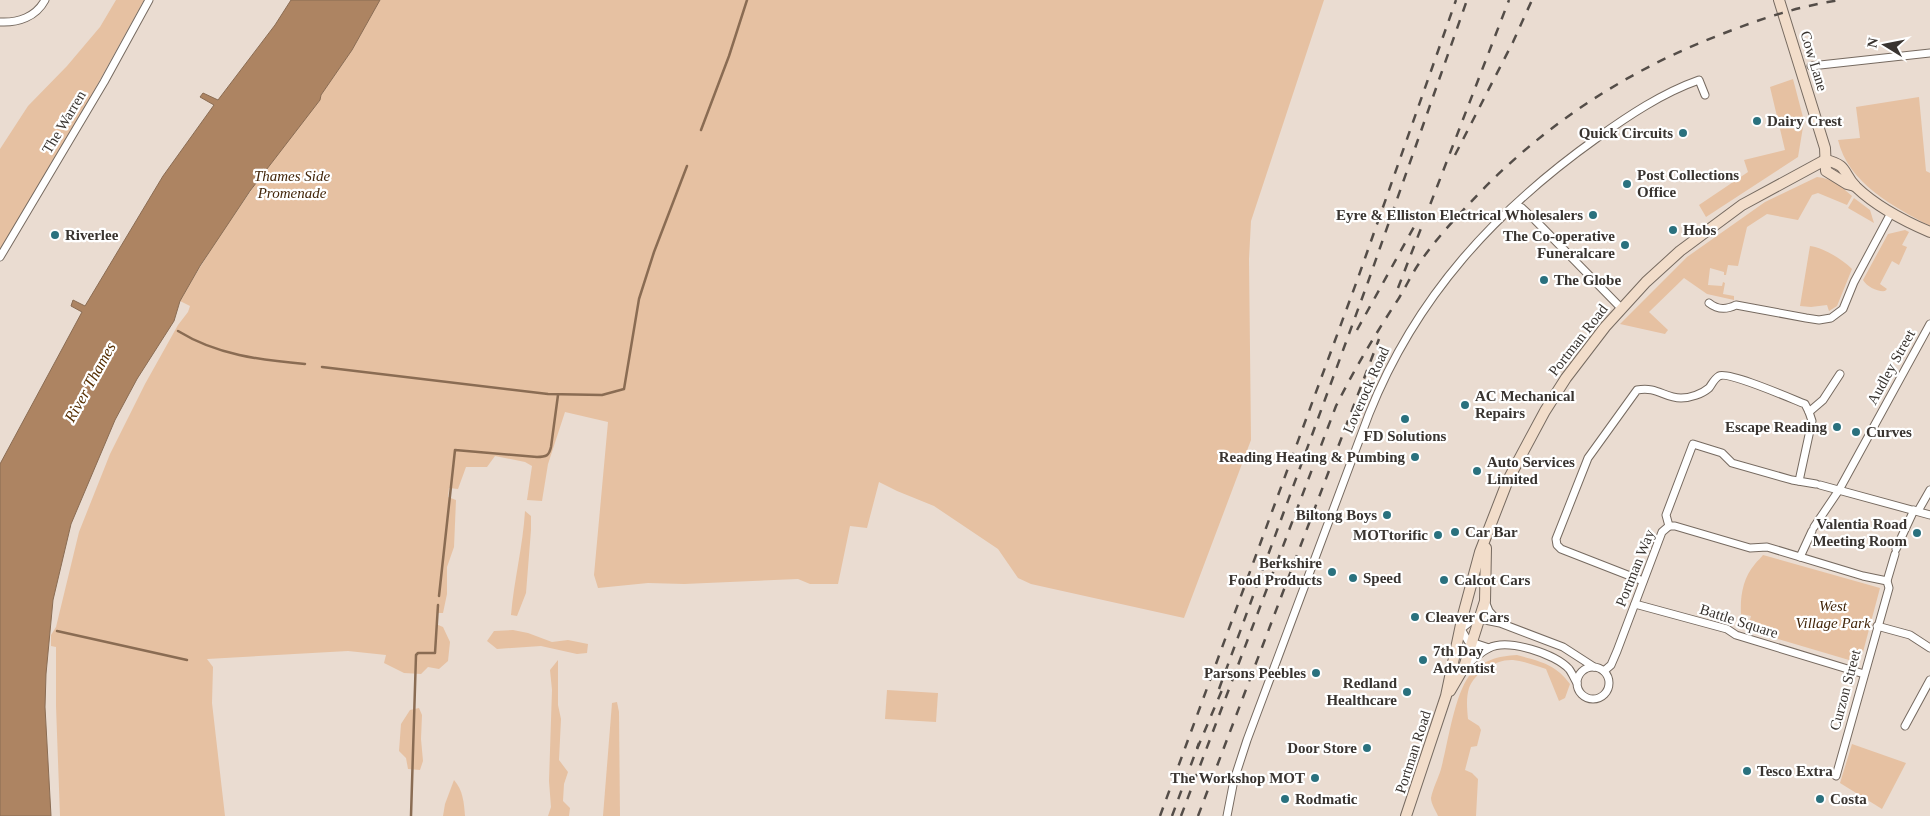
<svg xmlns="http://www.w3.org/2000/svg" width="1930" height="816" font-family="'Times New Roman',serif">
  <rect width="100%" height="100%" fill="#eadcd1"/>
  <g fill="#e6c1a2">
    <polygon points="116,0 144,0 86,105 0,255 0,149 28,106 67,66 100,27"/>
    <path d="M380,0H1324L1251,221L1249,259L1251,440L1184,618L1031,584L1018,578L998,549L934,506L897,491L879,482L867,528L850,526L838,584H810L798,579L684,584L648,583L598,588L594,575L608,422L565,412L548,464L542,501L527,500L532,466L525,462L495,456L487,467H466L458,489L449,488L448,497L456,500L454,547L447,567V594L443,613H437L436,624L443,627L450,642L448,661L439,669L428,667L421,674L404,673L384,663L386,655L348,651L207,659L213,667L212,703L225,816H60L56,706V647L51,646V635L56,627L79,532L110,454L145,384L178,325L188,312L190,306L180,301C221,229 269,164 320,100L321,95L352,50Z"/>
    <polygon points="1793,79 1804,121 1798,157 1706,217 1699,205 1748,172 1744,160 1785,150 1770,87"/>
    <path d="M1919,97L1926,171L1930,173V226C1894,207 1848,183 1838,140L1860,138L1856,107Z"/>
    <path d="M1817,177C1832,178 1842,187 1852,196L1847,205L1818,193L1812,195L1798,220L1767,214L1747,227L1738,266L1728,265L1726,275H1724V272L1710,268L1708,285L1722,286L1723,282L1725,283L1723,294L1734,296V300L1707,294L1684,278L1649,312L1668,330L1665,334L1620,324L1687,257L1765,202Z"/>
    <polygon points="1854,198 1870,210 1874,223 1848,208"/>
    <path d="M1905,230L1909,232L1902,245L1907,247L1899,265L1892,261L1880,284L1887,289L1885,291C1878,292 1867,287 1863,280L1888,234Z"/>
    <path d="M1810,246C1824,248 1842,259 1852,269L1837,306L1829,311L1827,305L1811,307L1800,306Z"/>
    <path d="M525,511L531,516V530L526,593L517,616L511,615C514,580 523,546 525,511Z"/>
    <path d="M1763,555L1880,588L1863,652L1853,649L1849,660L1747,630L1751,616L1741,614C1740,596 1743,578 1755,564C1758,560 1761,558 1763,555Z"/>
    <polygon points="513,630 528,633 552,642 568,640 588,644 587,653 577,654 541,646 497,649 487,641 494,631"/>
    <path d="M1517,655C1539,661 1556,664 1570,684L1565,698L1559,701L1546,669C1536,666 1524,661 1513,660C1496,659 1475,672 1469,688C1466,698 1467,708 1468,719L1479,726L1481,730L1477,746L1471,747L1465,770L1472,773L1478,779L1476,816H1438C1436,811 1431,804 1431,798C1433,788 1438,779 1441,769C1448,743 1454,697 1469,676C1481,660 1499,656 1517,655Z"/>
    <polygon points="558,660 558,705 561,719 559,760 568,772 564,784 563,801 570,808 569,816 548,816 551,807 549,781 552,690 550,670"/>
    <polygon points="887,690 938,693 936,722 885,719"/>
    <polygon points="617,702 619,712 620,816 603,816 612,703"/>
    <polygon points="419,708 422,715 421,739 423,761 420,770 408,769 406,758 399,751 401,724 410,710"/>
    <polygon points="1852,744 1906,763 1882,809 1840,783"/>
    <path d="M454,780C463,790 464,803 465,816H443L445,804Z"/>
  </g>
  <polygon fill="#ad8462" stroke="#8a6c53" points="291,0 380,0 352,50 321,95 320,100 250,191 200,266 180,301 174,321 137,379 115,420 71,524 53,600 46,674 45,707 51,816 0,816 0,464 82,312 71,306 73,300 85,306 163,176 214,105 200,97 203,93 218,100 275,25"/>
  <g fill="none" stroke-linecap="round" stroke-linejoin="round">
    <g stroke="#8a6c53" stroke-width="2.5">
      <polyline points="701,130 729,56 747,0"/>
      <path d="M178,331C217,355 260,360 305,364"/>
      <polyline points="322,367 548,394 602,395 624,389 639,299 654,252 687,166"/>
      <path d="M439,596L455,450L537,457C546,457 549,456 551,447L558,395"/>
      <polyline points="57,631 187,660"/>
      <polyline points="411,816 416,655 418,653 435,653 438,605"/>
    </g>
    <defs>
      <g id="street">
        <path d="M0,22C18,23 36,17 45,0"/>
        <polyline points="1811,66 1930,53"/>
        <polyline points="1516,205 1522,208 1535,220 1621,308"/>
        <polyline points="0,257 104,82 149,0"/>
        <path d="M1709,303C1718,310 1726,310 1736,305L1806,318L1819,320L1831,318L1843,309L1854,282L1891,213"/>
        <polyline points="1809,412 1823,400 1840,374"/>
        <polyline points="1820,485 1930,515"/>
        <polyline points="1918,511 1930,490"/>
        <polyline points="1669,526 1675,526 1750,548 1767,547 1863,576 1887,581"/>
        <polyline points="1814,527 1839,490 1930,324"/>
        <polyline points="1896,549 1914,510"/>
        <polyline points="1800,557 1812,531"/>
        <path d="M1643,581L1561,549L1557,545L1556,539L1588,458L1637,390C1657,386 1664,398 1681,398C1690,398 1702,394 1709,388C1712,384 1714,379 1719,376C1728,371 1792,399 1805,404L1809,412L1812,421L1799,481"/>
        <polyline points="1485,601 1489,611 1498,621"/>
        <polyline points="1635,604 1727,629 1736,635 1864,674"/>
        <polyline points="1877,626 1910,635 1930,648"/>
        <polyline points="1489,648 1468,641 1461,629 1475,618 1500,623 1563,647 1594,667"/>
        <circle cx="1593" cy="683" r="16"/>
        <path d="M1465,667C1472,660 1481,652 1489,648C1508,638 1555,654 1569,669C1572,673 1574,678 1577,683"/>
        <polyline points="1604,671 1611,665 1617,651 1662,532 1669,526 1666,515 1693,444 1722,453 1732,463 1792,480 1816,484"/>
        <polyline points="1905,726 1930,680"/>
        <polyline points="1836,776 1889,588 1887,581 1895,554"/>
        <path d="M1227,816L1234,780L1247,740L1369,414C1416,296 1496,210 1597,138C1628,116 1662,93 1699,80L1705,95"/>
      </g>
      <g id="secondary">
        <polyline points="1779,0 1825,148 1826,171 1847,184 1855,186"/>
        <path d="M1825,160C1849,165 1842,173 1856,187C1877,207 1904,221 1930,232"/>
        <polyline points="1450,691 1464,667 1485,601 1486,548"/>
        <polyline points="1406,816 1446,696 1463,615 1480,552 1508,480 1545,411 1566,378 1605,327 1646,282 1680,251 1742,205 1825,160"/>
      </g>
    </defs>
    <use href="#street" stroke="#766a60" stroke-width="9"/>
    <use href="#secondary" stroke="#766a60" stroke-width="12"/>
    <use href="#street" stroke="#fff" stroke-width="7"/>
    <use href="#secondary" stroke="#f2ddca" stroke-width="10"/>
    <g stroke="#544d48" stroke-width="2.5" stroke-dasharray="9 9" stroke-linecap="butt">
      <polyline points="1455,155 1513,42 1532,0"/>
      <polyline points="1398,288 1509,0"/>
      <polyline points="1357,330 1420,216"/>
      <polyline points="1219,689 1368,282 1467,0"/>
      <polyline points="1197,749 1225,683"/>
      <polyline points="1160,816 1358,278 1456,0"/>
      <polyline points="1172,816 1199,743"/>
      <path d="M1181,816L1336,406C1355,368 1376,333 1399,298C1405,288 1410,278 1416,268C1431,245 1450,224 1469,204C1538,129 1622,73 1717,36C1757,20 1798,6 1841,0"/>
      <polyline points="1198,816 1379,339"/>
    </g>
  </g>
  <g fill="#2a717e" stroke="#fff" stroke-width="2">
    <circle cx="1757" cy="121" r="5"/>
    <circle cx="1683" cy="133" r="5"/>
    <circle cx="1627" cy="184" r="5"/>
    <circle cx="1593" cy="215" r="5"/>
    <circle cx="1673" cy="230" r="5"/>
    <circle cx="55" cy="235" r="5"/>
    <circle cx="1625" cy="245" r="5"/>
    <circle cx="1544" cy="280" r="5"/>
    <circle cx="1465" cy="405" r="5"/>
    <circle cx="1405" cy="419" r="5"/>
    <circle cx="1837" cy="427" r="5"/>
    <circle cx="1856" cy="432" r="5"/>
    <circle cx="1415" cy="457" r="5"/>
    <circle cx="1477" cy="471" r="5"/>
    <circle cx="1387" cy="515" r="5"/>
    <circle cx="1455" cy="532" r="5"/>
    <circle cx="1917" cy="533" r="5"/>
    <circle cx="1438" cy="535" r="5"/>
    <circle cx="1332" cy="572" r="5"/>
    <circle cx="1353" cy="578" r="5"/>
    <circle cx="1444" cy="580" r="5"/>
    <circle cx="1415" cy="617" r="5"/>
    <circle cx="1423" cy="660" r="5"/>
    <circle cx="1316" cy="673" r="5"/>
    <circle cx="1407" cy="692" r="5"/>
    <circle cx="1367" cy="748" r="5"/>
    <circle cx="1747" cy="771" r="5"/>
    <circle cx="1315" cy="778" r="5"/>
    <circle cx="1285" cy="799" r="5"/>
    <circle cx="1820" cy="799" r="5"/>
  </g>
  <g text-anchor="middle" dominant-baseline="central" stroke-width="4.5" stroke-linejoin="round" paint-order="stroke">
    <g font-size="15" fill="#393430" stroke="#fff">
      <text transform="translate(1814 61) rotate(73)">Cow Lane</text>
      <text transform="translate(64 122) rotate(-59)">The Warren</text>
      <text transform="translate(1578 340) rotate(-52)">Portman Road</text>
      <text transform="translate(1891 367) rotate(-61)">Audley Street</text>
      <text transform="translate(1366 390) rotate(-66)">Loverock Road</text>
      <text transform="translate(1635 568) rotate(-68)">Portman Way</text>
      <text transform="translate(1739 621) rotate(18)">Battle Square</text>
      <text transform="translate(1845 690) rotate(-75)">Curzon Street</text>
      <text transform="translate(1413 752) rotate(-72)">Portman Road</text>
    </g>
    <g font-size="15" font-weight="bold" fill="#393430" stroke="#fff" text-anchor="start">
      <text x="1767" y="121">Dairy Crest</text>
      <text x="1673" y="133" text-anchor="end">Quick Circuits</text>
      <text x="1637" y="175">Post Collections<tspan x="1637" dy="17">Office</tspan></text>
      <text x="1583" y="215" text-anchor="end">Eyre &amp; Elliston Electrical Wholesalers</text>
      <text x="1683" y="230">Hobs</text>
      <text x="65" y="235">Riverlee</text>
      <text x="1615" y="236" text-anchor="end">The Co-operative<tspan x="1615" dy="17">Funeralcare</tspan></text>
      <text x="1554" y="280">The Globe</text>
      <text x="1475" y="396">AC Mechanical<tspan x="1475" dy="17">Repairs</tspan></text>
      <text x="1827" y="427" text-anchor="end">Escape Reading</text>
      <text x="1866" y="432">Curves</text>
      <text x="1405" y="436" text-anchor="middle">FD Solutions</text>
      <text x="1405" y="457" text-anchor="end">Reading Heating &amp; Pumbing</text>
      <text x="1487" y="462">Auto Services<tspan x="1487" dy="17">Limited</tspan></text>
      <text x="1377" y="515" text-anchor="end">Biltong Boys</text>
      <text x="1907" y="524" text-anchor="end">Valentia Road<tspan x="1907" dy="17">Meeting Room</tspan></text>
      <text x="1465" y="532">Car Bar</text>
      <text x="1428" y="535" text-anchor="end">MOTtorific</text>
      <text x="1322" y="563" text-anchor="end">Berkshire<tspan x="1322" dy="17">Food Products</tspan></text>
      <text x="1363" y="578">Speed</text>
      <text x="1454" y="580">Calcot Cars</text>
      <text x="1425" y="617">Cleaver Cars</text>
      <text x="1433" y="651">7th Day<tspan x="1433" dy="17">Adventist</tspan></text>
      <text x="1306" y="673" text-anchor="end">Parsons Peebles</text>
      <text x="1397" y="683" text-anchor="end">Redland<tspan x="1397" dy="17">Healthcare</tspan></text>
      <text x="1357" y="748" text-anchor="end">Door Store</text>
      <text x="1757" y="771">Tesco Extra</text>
      <text x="1305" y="778" text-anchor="end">The Workshop MOT</text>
      <text x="1295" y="799">Rodmatic</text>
      <text x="1830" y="799">Costa</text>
    </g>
    <g font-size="15" font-style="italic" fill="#43260a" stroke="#fff">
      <text x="292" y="176">Thames Side<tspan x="292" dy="17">Promenade</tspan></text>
      <text x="1833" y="606">West<tspan x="1833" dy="17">Village Park</tspan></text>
    </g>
    <g font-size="16" font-style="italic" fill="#562e01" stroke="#fff">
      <text transform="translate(90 382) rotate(-61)">River Thames</text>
    </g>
  </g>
  <g transform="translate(1885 45) rotate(280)" stroke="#ffffff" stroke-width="4" paint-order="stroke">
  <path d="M0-4L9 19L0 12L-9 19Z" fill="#393430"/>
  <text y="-8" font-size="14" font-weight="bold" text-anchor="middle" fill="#393430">N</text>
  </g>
</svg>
